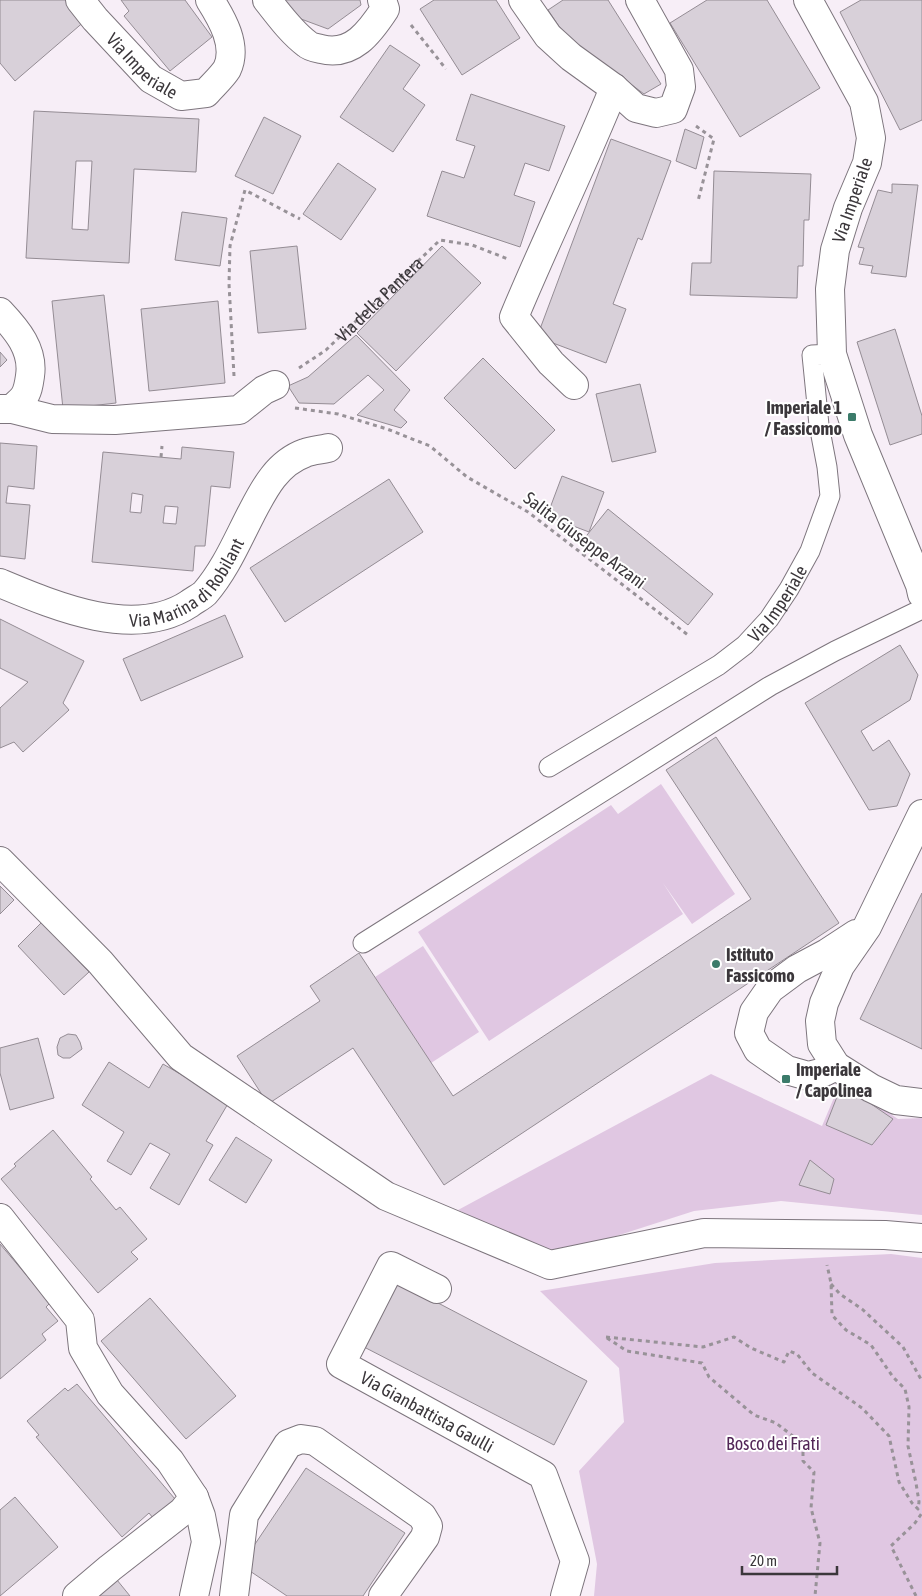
<svg xmlns="http://www.w3.org/2000/svg" width="922" height="1596" font-family="'Asap Condensed',sans-serif">
  <rect width="100%" height="100%" fill="#f7eef7"/>
  <g fill="#e0c7e2">
    <polygon points="661,784 735,894 692,924 663,883 683,914 489,1041 418,932 611,805 618,814"/>
    <polygon points="423,946 479,1032 431,1063 375,977"/>
    <polygon points="711,1074 822,1126 841,1081 898,1119 922,1118 922,1215 781,1201 694,1211 554,1256 458,1210"/>
    <polygon points="891,1254 922,1258 922,1596 594,1596 597,1564 579,1471 624,1422 619,1368 540,1291 715,1263"/>
  </g>
  <g fill="#d8d0d9" stroke="#948c94" fill-rule="evenodd">
    <polygon points="0,0 69,0 86,20 15,81 0,63"/>
    <polygon points="121,0 185,0 212,37 170,71 124,16 129,11"/>
    <polygon points="281,0 360,0 361,5 328,29 293,16"/>
    <polygon points="434,0 496,0 520,38 462,75 420,9"/>
    <polygon points="563,0 608,0 661,84 644,94 565,35 548,10"/>
    <polygon points="707,0 767,0 820,88 740,137 670,23"/>
    <polygon points="861,0 922,0 922,120 900,130 840,12"/>
    <polygon points="390,45 420,65 403,89 425,105 393,152 340,117"/>
    <polygon points="471,94 565,126 549,171 525,163 514,195 535,202 520,247 427,216 442,171 464,178 475,146 456,140"/>
    <path d="M34,111L199,119L196,172L134,169L129,263L26,258ZM76,161H92L88,230L72,229Z"/>
    <polygon points="264,117 301,136 273,194 235,176"/>
    <polygon points="685,129 704,137 696,169 676,161"/>
    <polygon points="611,139 671,161 642,240 638,238 613,304 626,309 606,363 537,337"/>
    <polygon points="338,163 376,189 341,240 303,214"/>
    <polygon points="714,171 811,174 809,220 804,220 803,266 798,266 797,298 690,295 692,263 711,263"/>
    <polygon points="892,184 918,185 906,277 871,273 873,266 859,264 864,248 858,247 878,190 892,193"/>
    <polygon points="182,212 227,218 220,266 175,260"/>
    <polygon points="297,246 306,329 258,333 250,251"/>
    <polygon points="442,246 481,283 396,371 357,333"/>
    <polygon points="104,295 116,403 63,409 52,301"/>
    <polygon points="218,301 225,383 149,391 141,309"/>
    <polygon points="895,329 922,416 922,434 890,445 857,342"/>
    <polygon points="356,335 410,390 394,410 407,422 401,428 357,415 384,390 368,375 334,404 299,403 288,386 308,377"/>
    <polygon points="0,352 7,360 0,367"/>
    <polygon points="483,358 555,430 515,469 444,398"/>
    <polygon points="640,384 656,452 612,462 596,394"/>
    <polygon points="0,443 37,446 34,489 8,486 6,503 30,505 25,559 0,556"/>
    <path d="M182,447L234,452L230,488L211,486L205,546H195L193,571L92,562L103,452L181,459ZM132,493L143,495L141,513L130,512ZM165,506L178,507L176,524L163,523Z"/>
    <polygon points="562,476 604,492 589,532 547,516"/>
    <polygon points="389,479 423,532 285,622 250,568"/>
    <polygon points="608,509 713,594 688,625 583,540"/>
    <polygon points="225,615 243,657 141,701 123,659"/>
    <polygon points="0,619 84,661 63,703 69,710 23,752 14,742 0,748 0,708 28,682 0,668"/>
    <polygon points="900,645 918,675 910,700 861,731 873,751 889,740 910,774 897,806 869,810 805,703"/>
    <polygon points="716,737 839,923 444,1185 353,1048 268,1104 237,1056 320,1001 310,986 359,953 453,1096 751,899 666,770"/>
    <polygon points="0,886 14,900 0,914"/>
    <polygon points="922,893 922,1049 860,1019"/>
    <polygon points="42,922 89,972 64,995 18,946"/>
    <polygon points="68,1034 76,1035 80,1042 82,1049 70,1058 63,1058 58,1055 57,1047 60,1038"/>
    <polygon points="38,1038 54,1098 10,1110 0,1073 0,1048"/>
    <polygon points="109,1062 149,1088 163,1064 229,1102 206,1141 213,1145 179,1205 150,1188 170,1154 150,1143 131,1175 107,1161 124,1132 82,1105"/>
    <polygon points="842,1084 893,1119 872,1145 826,1125"/>
    <polygon points="53,1130 92,1177 90,1179 116,1210 120,1207 147,1239 131,1252 138,1259 98,1293 1,1179 16,1166 14,1164"/>
    <polygon points="236,1137 272,1160 246,1203 209,1180"/>
    <polygon points="810,1160 834,1179 830,1194 799,1185"/>
    <polygon points="0,1244 50,1303 46,1307 58,1321 42,1334 46,1340 0,1379"/>
    <polygon points="398,1282 587,1381 554,1445 364,1347"/>
    <polygon points="150,1298 236,1396 186,1439 101,1341"/>
    <polygon points="77,1384 175,1499 153,1518 149,1513 122,1537 36,1437 39,1435 27,1421 65,1388 68,1391"/>
    <polygon points="306,1468 405,1533 363,1596 287,1596 241,1565"/>
    <polygon points="15,1497 58,1547 0,1596 0,1510"/>
    <polygon points="117,1580 130,1596 99,1596"/>
  </g>
  <g fill="none" stroke-linecap="round" stroke-linejoin="round">
    <defs>
      <g id="lane">
        <path id="s2" d="M549,767L719,665L745,645L769,619L789,589L810,551L830,496L827,467L819,425L812,355L832,354"/>
        <polyline points="363,943 770,686 835,651 922,609"/>
      </g>
      <g id="street">
        <path id="s3" d="M80,0L95,19L151,79L181,96L206,93C213,85 222,77 227,69C238,46 222,19 210,0"/>
        <path d="M267,0C279,15 291,32 307,44C310,47 316,48 321,49C352,57 370,32 385,9L382,0"/>
        <polyline points="523,0 548,36 571,57 614,88 636,108 656,113 673,109 681,87 679,70 640,0"/>
        <polyline points="808,0 864,102 871,138 867,163 848,208 835,250 830,289 832,354 858,435 920,585 922,594"/>
        <path d="M0,312C17,330 34,350 30,376C29,383 28,392 23,398C20,402 15,405 12,409"/>
        <path d="M574,385L551,363L514,317C546,240 583,165 614,88"/>
        <polyline points="0,409 12,409 52,419 115,420 239,410 264,390 275,385"/>
        <path id="s4" d="M0,583C55,606 134,640 189,604C194,600 201,597 205,593C225,570 237,541 251,514C264,489 277,463 305,453C312,450 320,450 328,448"/>
        <polyline points="922,814 867,927 840,966 824,1003 820,1021 822,1044 836,1066 871,1088 896,1100 922,1103"/>
        <polyline points="0,861 100,962 181,1057 386,1196 550,1265 704,1233 885,1235 922,1238"/>
        <polyline points="836,1066 824,1072 808,1076 787,1070 758,1050 749,1033 754,1012 770,989 797,969 827,953 856,934"/>
        <polyline points="0,1218 80,1320 83,1348 110,1394 170,1461 194,1497 183,1511 110,1568 77,1596"/>
        <path id="s5" d="M437,1289L391,1266L341,1364L543,1475L575,1561L565,1596"/>
        <polyline points="194,1497 201,1516 206,1542 194,1596"/>
        <polyline points="234,1596 244,1515 288,1444 301,1439 315,1441 422,1516 428,1526 425,1537 383,1596"/>
      </g>
    </defs>
    <use href="#lane" stroke="#7d757d" stroke-width="21"/>
    <use href="#street" stroke="#7d757d" stroke-width="30"/>
    <g stroke="#989298" stroke-width="3" stroke-dasharray="4 4" stroke-linecap="butt">
      <polyline points="411,25 446,69"/>
      <polyline points="696,126 714,139 698,201"/>
      <path id="s1" d="M299,368L326,350L440,240L472,245L508,259"/>
      <polyline points="234,376 229,284 230,246 245,190 300,219"/>
      <polyline points="295,408 338,414 387,429 430,446 467,477 528,512 688,635"/>
      <polyline points="161,457 162,446"/>
      <polyline points="831,1284 840,1294 862,1309 903,1347 922,1381"/>
      <polyline points="606,1337 703,1347 734,1337 751,1348 784,1362 789,1351 797,1354 812,1373 862,1408 889,1436 899,1482 912,1503 918,1509 919,1502 916,1483 908,1446 909,1407 905,1389 893,1377 871,1345 846,1330 832,1315 831,1283 827,1265"/>
      <polyline points="607,1338 627,1351 702,1363 709,1377 754,1415 776,1423 803,1444 803,1461 814,1472 811,1508 820,1543 815,1596"/>
      <polyline points="916,1596 891,1546 915,1523 922,1513"/>
    </g>
    <use href="#lane" stroke="#fff" stroke-width="19"/>
    <use href="#street" stroke="#fff" stroke-width="28"/>
  </g>
  <g fill="#3b7b6a" stroke="#fff" stroke-width="2">
    <rect x="847" y="412" width="10" height="10" rx="2.5"/>
    <circle cx="716" cy="964" r="5"/>
    <rect x="781" y="1074" width="10" height="10" rx="2.5"/>
  </g>
  <g text-anchor="middle" dominant-baseline="central" stroke-width="4" stroke-linejoin="round" paint-order="stroke">
    <g font-size="18" fill="#3b373b" stroke="#fff">
      <text stroke="none"><textPath href="#s3" startOffset="91">Via Imperiale</textPath></text>
      <text transform="translate(852 200) rotate(-71)">Via Imperiale</text>
      <text stroke="none"><textPath href="#s1" startOffset="106">Via della Pantera</textPath></text>
      <text transform="translate(585 540) rotate(37)">Salita Giuseppe Arzani</text>
      <text stroke="none"><textPath href="#s4" startOffset="208">Via Marina di Robilant</textPath></text>
      <text stroke="none"><textPath href="#s2" startOffset="284">Via Imperiale</textPath></text>
      <text stroke="none"><textPath href="#s5" startOffset="260">Via Gianbattista Gaulli</textPath></text>
    </g>
    <g font-size="18" font-weight="bold" fill="#3b373b" stroke="#fff" text-anchor="start">
      <text x="842" y="407" text-anchor="end">Imperiale 1<tspan x="842" dy="21">/ Fassicomo</tspan></text>
      <text x="726" y="954">Istituto<tspan x="726" dy="21">Fassicomo</tspan></text>
      <text x="796" y="1069">Imperiale<tspan x="796" dy="21">/ Capolinea</tspan></text>
    </g>
    <g font-size="18" fill="#522657" stroke="#fff">
      <text x="773" y="1443">Bosco dei Frati</text>
    </g>
  </g>
  <path d="M742 1566v8h95v-8" fill="none" stroke="#3b373b" stroke-width="2.5"/>
  <text x="750" y="1566" font-size="15" fill="#3b373b" stroke="#ffffff" stroke-width="4" paint-order="stroke">20 m</text>
</svg>
